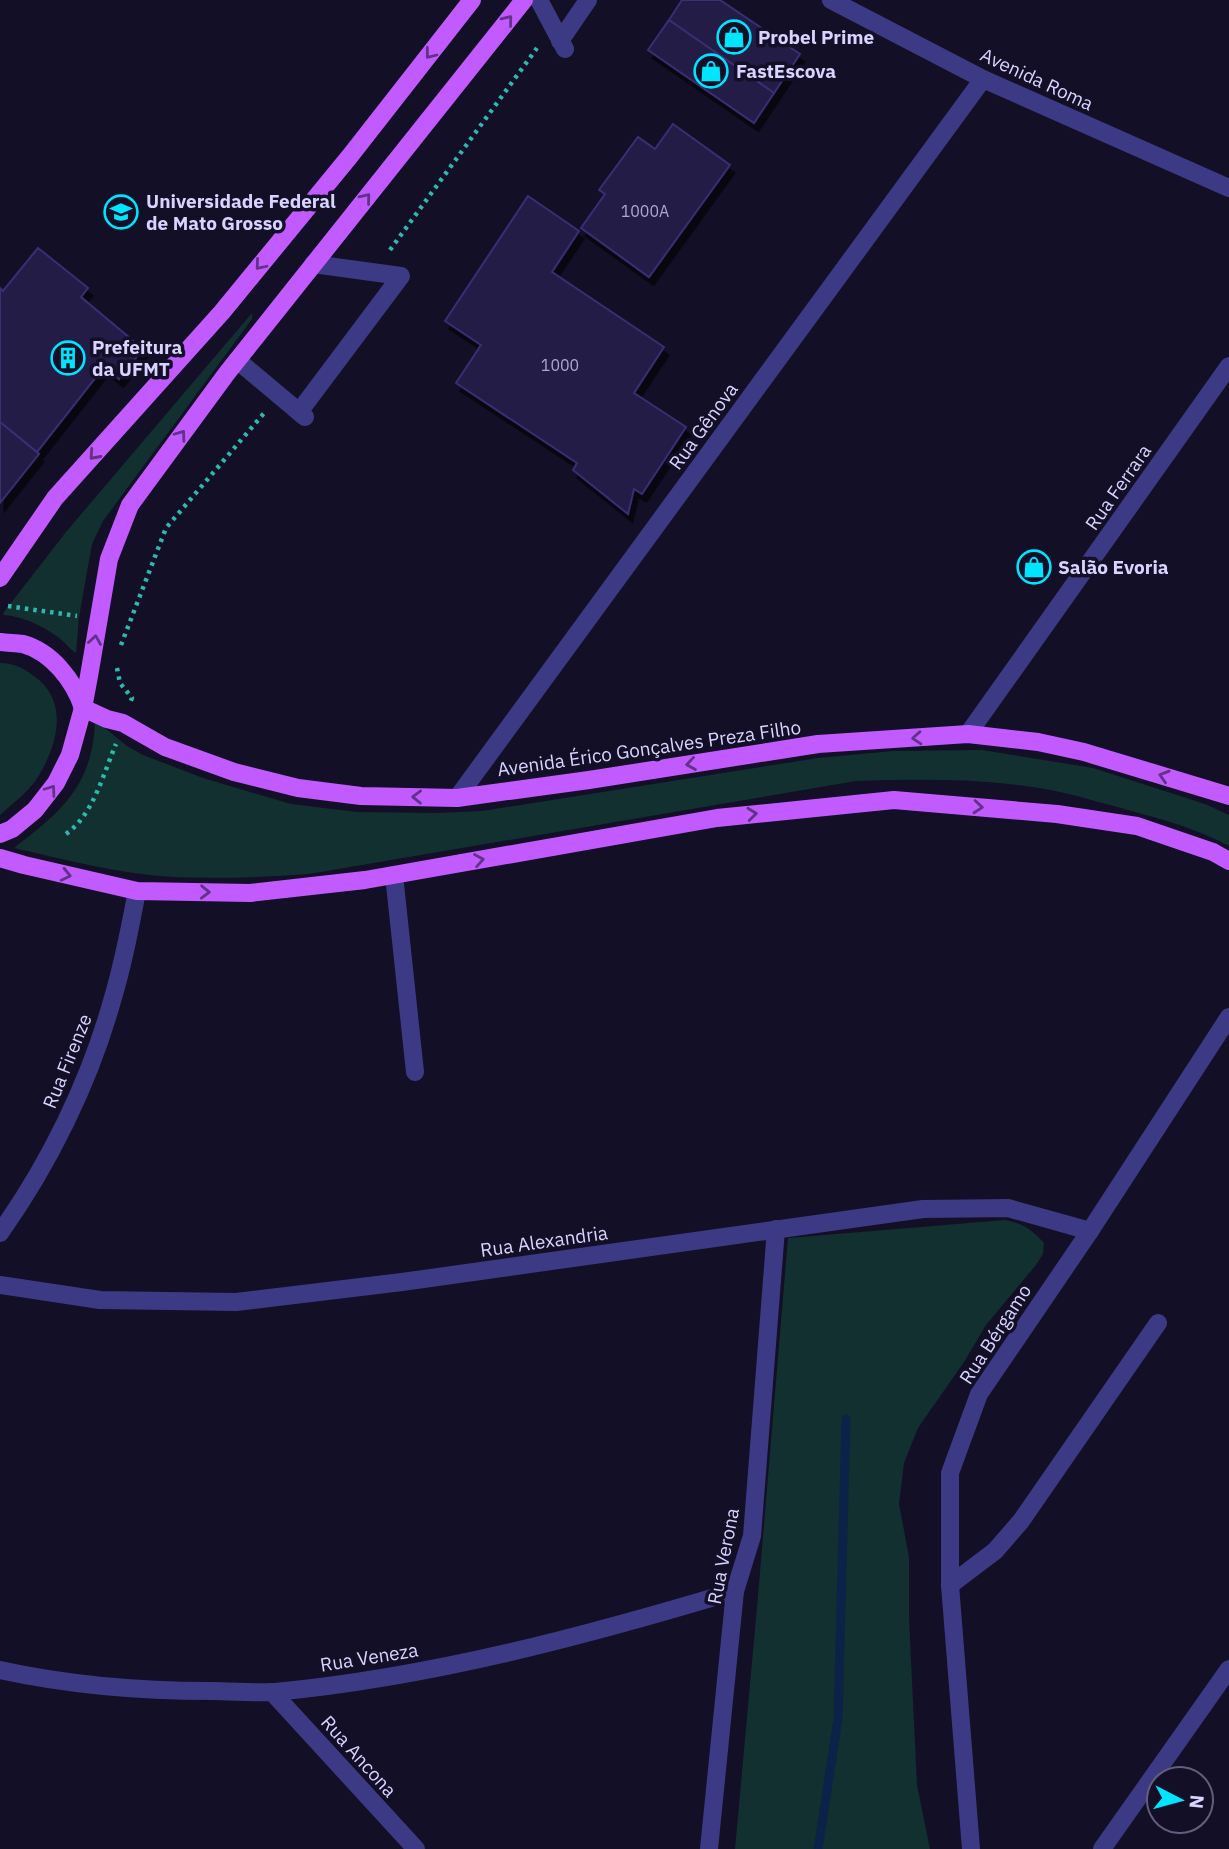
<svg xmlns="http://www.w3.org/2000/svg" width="1229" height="1849" font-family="'IBM Plex Sans',sans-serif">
  <defs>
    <filter id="shadow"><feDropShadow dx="4.5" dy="8" stdDeviation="0" flood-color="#0009"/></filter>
  </defs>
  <rect width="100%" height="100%" fill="#130f26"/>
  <g fill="#12302f">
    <path d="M252,313V319L103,521L92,544L79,617L76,653C71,650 68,646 64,642C46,627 26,617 3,615L4,612L66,532Z"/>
    <path d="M0,663C16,663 27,670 39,680C70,707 55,751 36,780C26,794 12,804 0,815Z"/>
    <path d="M95,720L127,746L143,755L203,778L291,804L357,812L436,813L482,811L818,758L893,751L982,750L1093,768L1205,804L1229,815V846C1198,829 1161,819 1128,810C1105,804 1083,797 1060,792C993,778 924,779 856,781L309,874C264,877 219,879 174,877C120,874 67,860 14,848C62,811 93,785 95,720Z"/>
    <path d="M1005,1220C1024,1224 1031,1229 1044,1243L1043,1254L1036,1265L986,1325L964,1362L918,1428L904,1463L899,1504L909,1557V1618L917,1785L930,1849H735L758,1596L788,1238Z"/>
  </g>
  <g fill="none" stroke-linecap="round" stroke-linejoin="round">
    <polyline stroke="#0c2248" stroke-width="9" points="818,1849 838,1719 846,1419"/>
  </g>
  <g fill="#241b47" stroke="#3b2d73" stroke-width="2" filter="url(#shadow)">
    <polygon points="682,0 720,0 800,54 774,93 669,20"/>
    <polygon points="669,20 774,93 754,123 648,50"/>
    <polygon points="673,124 730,165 649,277 581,228 605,194 599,190 638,137 655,149"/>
    <polygon points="528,196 579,231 552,272 664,347 634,393 686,427 642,494 634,489 628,514 573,470 577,463 456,383 481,345 445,321"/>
    <polygon points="38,248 88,288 81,297 143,349 119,379 104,367 37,452 0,422 0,288 3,291"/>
    <polygon points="0,422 39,454 0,503"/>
  </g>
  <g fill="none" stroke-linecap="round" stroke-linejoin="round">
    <g stroke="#2fb8b0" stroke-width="4.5" stroke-dasharray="3.5 5" stroke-linecap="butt">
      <polyline points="390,250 537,48"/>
      <polyline points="8,606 77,616"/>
      <polyline points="121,645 166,528 265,412"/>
      <polyline points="117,668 120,683 132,698 130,703"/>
      <path d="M66,834C94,814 103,774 116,744"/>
    </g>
    <g stroke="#3d3a85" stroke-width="18">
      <polyline points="539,0 565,49"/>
      <polyline points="831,0 983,79 1229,188"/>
      <polyline points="560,41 588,0"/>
      <polyline points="237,360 305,417"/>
      <polyline points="299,412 401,276 313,264"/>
      <polyline points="968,734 1229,366"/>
      <polyline points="457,798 983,79"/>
      <polyline points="394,875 415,1072"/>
      <path d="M0,1233C49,1164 89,1083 112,1001C123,965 130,928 137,891"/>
      <polyline points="0,1285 100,1300 236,1302 402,1282 923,1209 1008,1208 1090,1231"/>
      <polyline points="950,1585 995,1551 1021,1521 1158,1323"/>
      <path d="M0,1670C69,1685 140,1691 211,1691C232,1691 254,1693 275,1692C432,1677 585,1636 735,1591"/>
      <polyline points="272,1692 416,1849"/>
      <polyline points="709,1849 735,1591 752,1536 776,1229"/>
      <polyline points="971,1849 950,1585 950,1473 979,1394 1090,1231 1229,1017"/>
      <polyline points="1102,1849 1229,1669"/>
    </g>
    <g stroke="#c25bff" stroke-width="18">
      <polyline points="0,578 55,498 222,312 350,156 472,0"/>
      <path d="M0,642C7,643 15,643 23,644C52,652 74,681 83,708"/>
      <polyline points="83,708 107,719 123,723 165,747 234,772 298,788 361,796 457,798 589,780 818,744 968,734 1038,742 1084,752 1229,796"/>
      <polyline points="0,834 12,829 35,810 56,783 70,755 83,708 89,676 109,559 130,505 227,373 524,0"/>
      <polyline points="0,858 24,865 137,891 250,893 365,880 717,818 894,800 1057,814 1137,826 1213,852 1229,861"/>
    </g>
  </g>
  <defs><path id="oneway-chevron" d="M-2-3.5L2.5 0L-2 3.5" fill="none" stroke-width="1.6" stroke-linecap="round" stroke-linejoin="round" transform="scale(1.75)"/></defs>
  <g stroke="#623188">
    <use href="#oneway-chevron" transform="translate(508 20) rotate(-51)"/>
    <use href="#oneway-chevron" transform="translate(430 54) rotate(128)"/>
    <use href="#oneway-chevron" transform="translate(366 198) rotate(-51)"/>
    <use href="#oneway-chevron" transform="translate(260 265) rotate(130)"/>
    <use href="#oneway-chevron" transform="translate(181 435) rotate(-54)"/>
    <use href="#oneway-chevron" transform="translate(94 455) rotate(132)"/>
    <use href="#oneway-chevron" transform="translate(95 640) rotate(-81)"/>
    <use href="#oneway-chevron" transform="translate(917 738) rotate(176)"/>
    <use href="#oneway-chevron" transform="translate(691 764) rotate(171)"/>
    <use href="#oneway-chevron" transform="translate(1164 776) rotate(-163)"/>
    <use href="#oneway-chevron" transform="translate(51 790) rotate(-54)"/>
    <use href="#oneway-chevron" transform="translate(417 797) rotate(-179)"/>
    <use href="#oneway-chevron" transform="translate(978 807) rotate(5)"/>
    <use href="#oneway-chevron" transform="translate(752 814) rotate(-6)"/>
    <use href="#oneway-chevron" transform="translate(479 860) rotate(-10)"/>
    <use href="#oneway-chevron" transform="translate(66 875) rotate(13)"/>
    <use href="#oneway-chevron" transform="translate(205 892) rotate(1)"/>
  </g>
  <defs>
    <symbol id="shop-ring" viewBox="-11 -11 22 22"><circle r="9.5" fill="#130f26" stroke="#00e5ff" stroke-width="1.5"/><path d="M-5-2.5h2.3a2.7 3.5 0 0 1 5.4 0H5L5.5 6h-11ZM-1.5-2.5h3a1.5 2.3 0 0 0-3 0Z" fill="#00e5ff"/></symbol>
    <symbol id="university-ring" viewBox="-11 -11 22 22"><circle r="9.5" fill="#130f26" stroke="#00e5ff" stroke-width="1.5"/><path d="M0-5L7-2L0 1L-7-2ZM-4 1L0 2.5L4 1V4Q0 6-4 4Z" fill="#00e5ff"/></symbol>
    <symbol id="building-ring" viewBox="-11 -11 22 22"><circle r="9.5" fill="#130f26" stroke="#00e5ff" stroke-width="1.5"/><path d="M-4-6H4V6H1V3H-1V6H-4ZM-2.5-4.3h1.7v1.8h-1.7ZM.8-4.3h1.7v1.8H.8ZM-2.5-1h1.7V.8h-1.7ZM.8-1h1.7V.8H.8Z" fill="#00e5ff"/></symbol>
  </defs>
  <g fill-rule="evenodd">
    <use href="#shop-ring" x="715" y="18" width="38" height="38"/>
    <use href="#shop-ring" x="692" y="52" width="38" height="38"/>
    <use href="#university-ring" x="102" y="193" width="38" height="38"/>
    <use href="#building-ring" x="49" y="339" width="38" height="38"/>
    <use href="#shop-ring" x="1015" y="548" width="38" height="38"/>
  </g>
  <g text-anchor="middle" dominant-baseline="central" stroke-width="7" stroke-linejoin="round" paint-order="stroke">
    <g font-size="16" fill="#aca6d1">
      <text x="645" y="211">1000A</text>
      <text x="560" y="365">1000</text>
    </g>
    <g font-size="19" font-weight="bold" fill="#d9d4ff" stroke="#130f26" text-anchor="start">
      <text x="758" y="37">Probel Prime</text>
      <text x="736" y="71">FastEscova</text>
      <text x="146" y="201">Universidade Federal<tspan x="146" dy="22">de Mato Grosso</tspan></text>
      <text x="92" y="347">Prefeitura<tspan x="92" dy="22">da UFMT</tspan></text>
      <text x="1058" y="567">Salão Evoria</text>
    </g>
    <g font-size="19" fill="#d9d4ff" stroke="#130f26">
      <text transform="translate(1037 79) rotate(25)">Avenida Roma</text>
      <text transform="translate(703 426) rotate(-54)">Rua Gênova</text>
      <text transform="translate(1118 487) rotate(-55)">Rua Ferrara</text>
      <text transform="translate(649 748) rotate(-8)">Avenida Érico Gonçalves Preza Filho</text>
      <text transform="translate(67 1061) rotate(-68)">Rua Firenze</text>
      <text transform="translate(544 1241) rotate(-8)">Rua Alexandria</text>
      <text transform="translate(995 1334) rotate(-57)">Rua Bérgamo</text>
      <text transform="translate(723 1556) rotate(-79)">Rua Verona</text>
      <text transform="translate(369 1657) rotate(-9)">Rua Veneza</text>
      <text transform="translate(359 1756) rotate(48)">Rua Ancona</text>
    </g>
  </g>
  <g transform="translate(1180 1800) rotate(96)"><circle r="33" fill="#130f26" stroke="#625e7d" stroke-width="2"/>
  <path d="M0-5L12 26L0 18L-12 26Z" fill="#00e5ff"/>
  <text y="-10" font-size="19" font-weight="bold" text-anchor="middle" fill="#d9d4ff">N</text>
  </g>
</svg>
